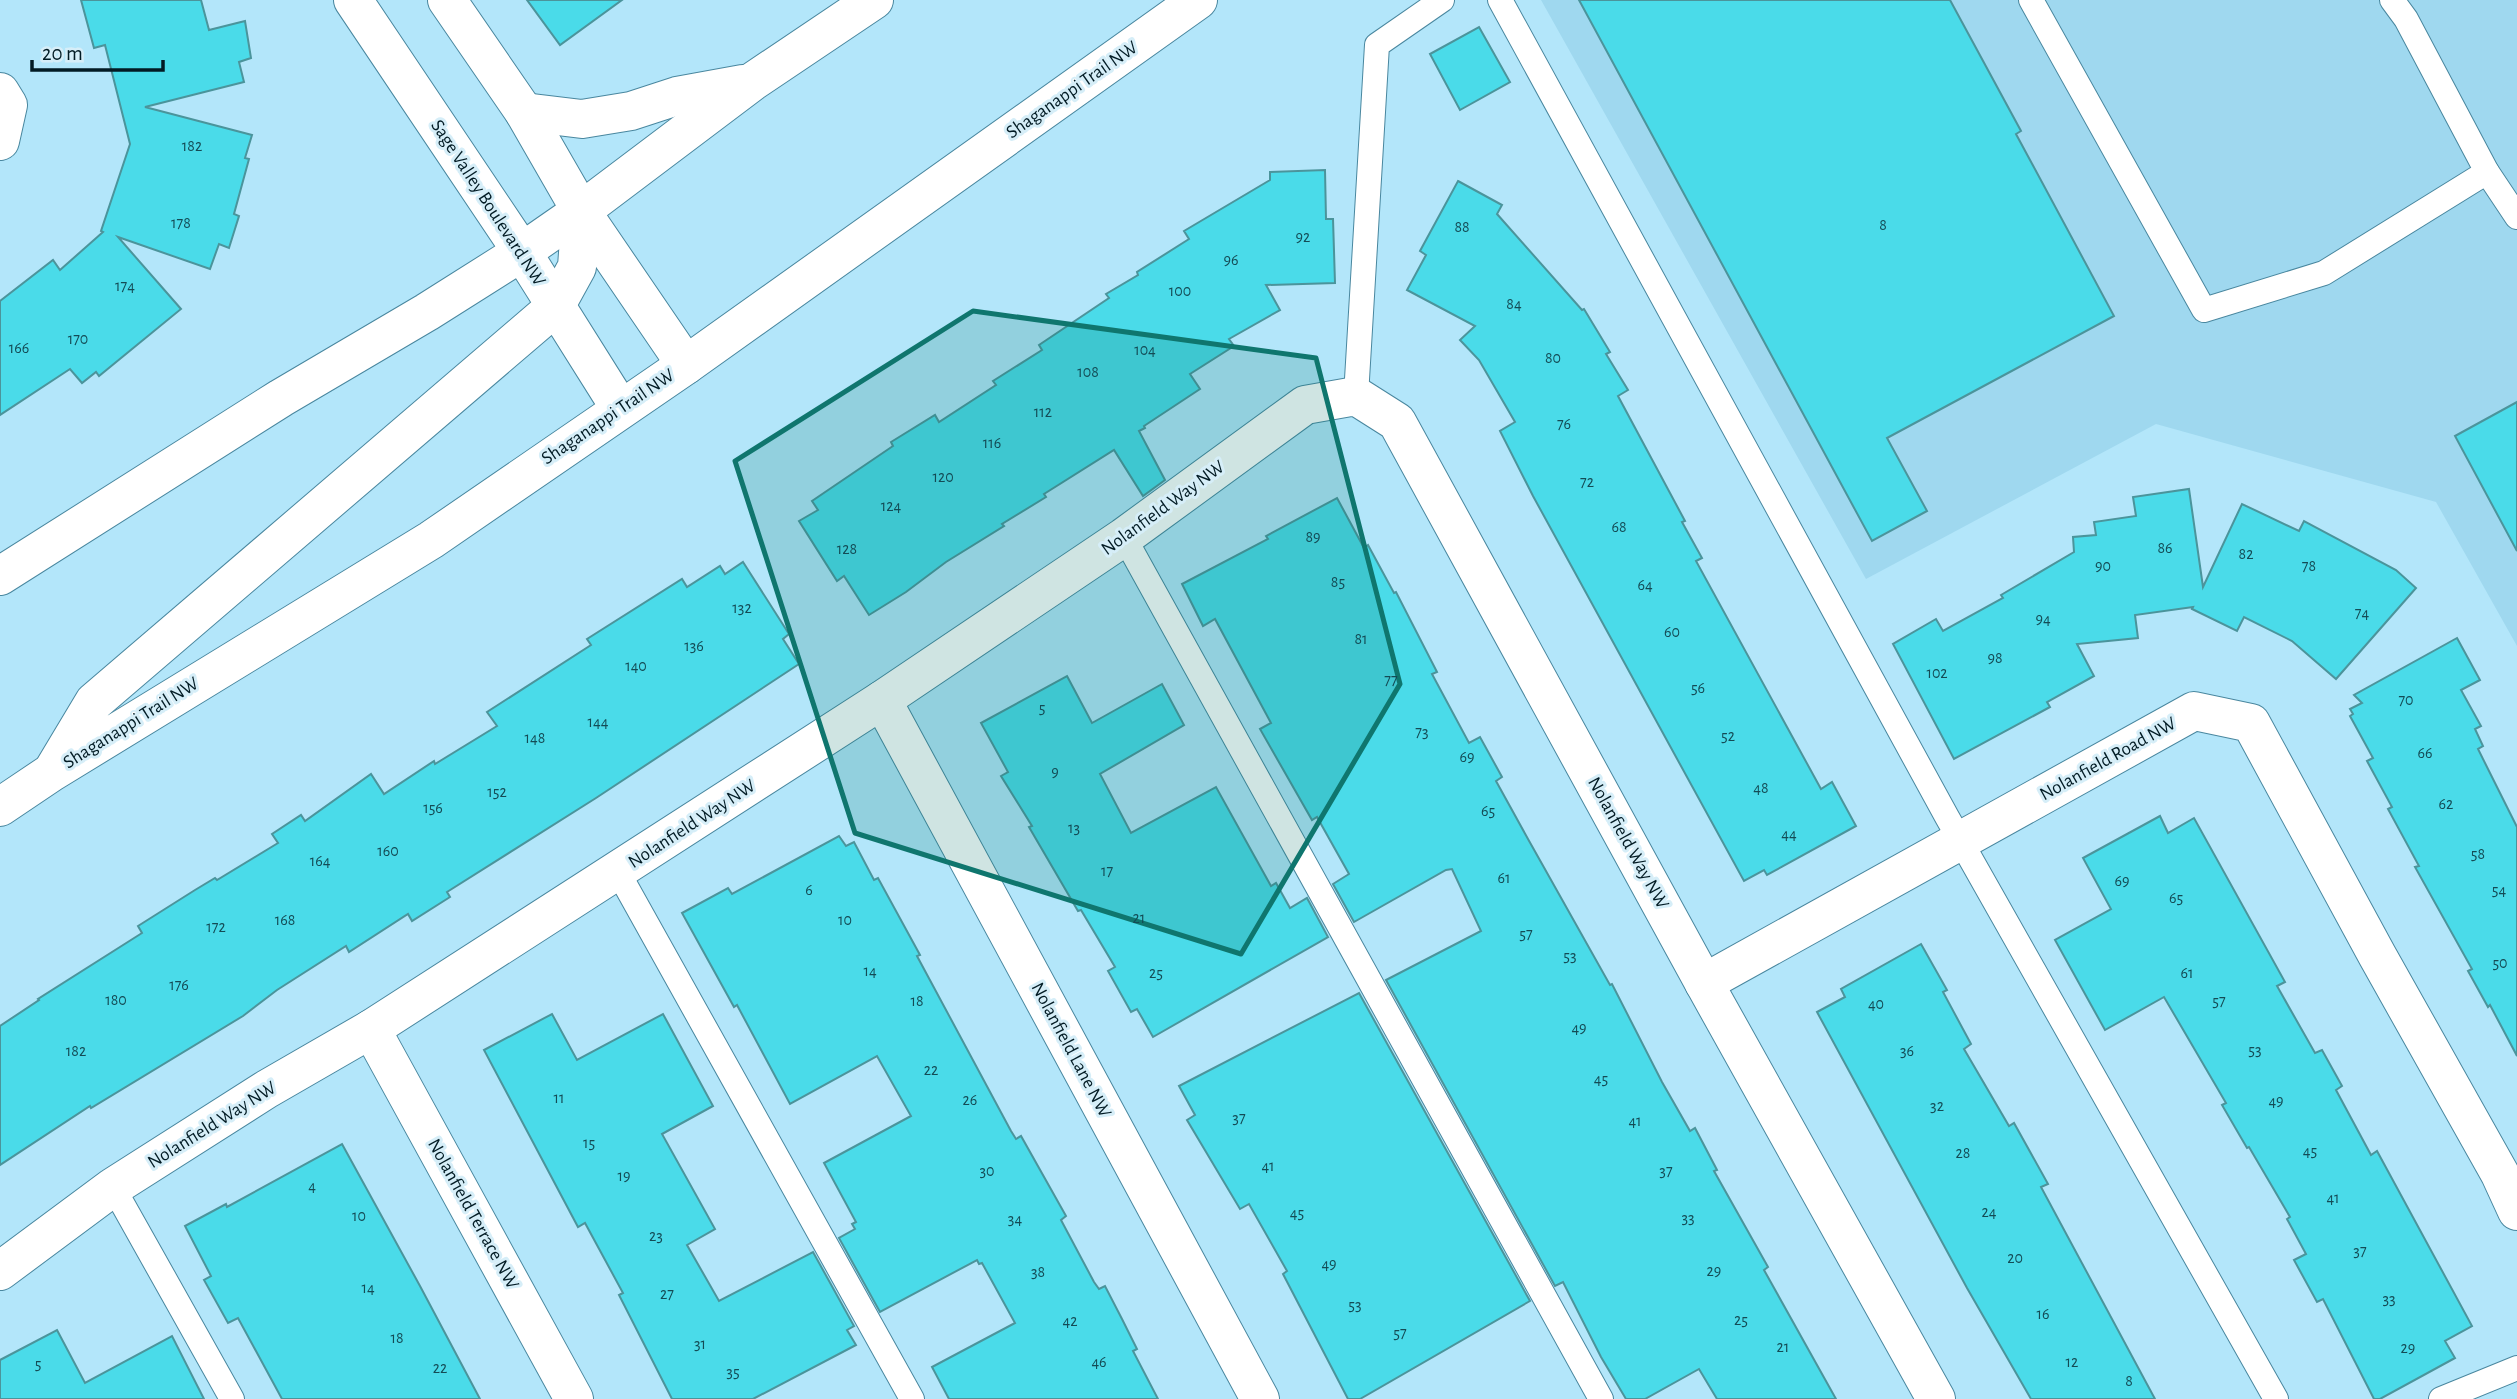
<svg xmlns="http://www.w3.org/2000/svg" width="2517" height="1399" font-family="'Alegreya Sans',sans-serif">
  <rect width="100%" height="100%" fill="#b3e6fa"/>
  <polygon fill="#9fd8ef" points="1541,0 2517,0 2517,646 2436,502 2156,424 1866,579"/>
  <g fill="#4adbe9" stroke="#4b949b" stroke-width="2">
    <polygon points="81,0 201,0 209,30 245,21 251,58 239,62 244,82 145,107 252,135 245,158 249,159 234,214 239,216 229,248 219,244 210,269 118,237 181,309 99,376 96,372 82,383 70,369 0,415 0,301 53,260 60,270 103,232 101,231 130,144 105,45 94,48"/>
    <polygon points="527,0 622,0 560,45"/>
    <polygon points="1579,0 1950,0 2021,131 2016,134 2114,316 1887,438 1927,511 1872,541"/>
    <polygon points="1479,27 1510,82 1460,110 1430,54"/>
    <polygon points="1325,170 1326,219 1333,219 1335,283 1266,285 1280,310 1229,339 1234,346 1190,374 1200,389 1144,426 1145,428 1139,431 1165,480 1143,496 1114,450 1044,494 1046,497 1002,524 1004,526 946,562 906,592 869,615 844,576 837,581 799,521 818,510 812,501 893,446 891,442 935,415 939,422 996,385 993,381 1042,350 1039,345 1109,298 1106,294 1138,275 1137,272 1189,239 1184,231 1270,180 1270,172"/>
    <polygon points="1458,181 1502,205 1497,214 1582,310 1584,309 1610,352 1606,354 1628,390 1618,396 1685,521 1682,522 1702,558 1696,561 1821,789 1832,782 1856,826 1767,875 1764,870 1744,881 1533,496 1500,431 1515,422 1479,360 1460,340 1475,326 1407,290 1426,255 1420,251"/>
    <polygon points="2517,402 2517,551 2455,436"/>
    <polygon points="2189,489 2203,587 2242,504 2299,531 2304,521 2396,570 2416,588 2336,679 2292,641 2244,617 2237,631 2192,609 2193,607 2135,615 2138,638 2077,644 2094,676 2047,702 2050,707 1954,759 1893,644 1936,619 1943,631 2003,598 2001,595 2074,552 2073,537 2096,535 2094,522 2136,516 2133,497"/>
    <polygon points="1337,498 1364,548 1368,545 1394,593 1396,592 1437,672 1432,674 1469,743 1480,737 1502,777 1496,781 1528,839 1610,985 1612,984 1662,1082 1690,1131 1695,1128 1717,1170 1714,1171 1768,1267 1764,1270 1836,1399 1717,1399 1699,1369 1645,1399 1626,1399 1601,1357 1563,1282 1555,1286 1386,980 1481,931 1452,869 1446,870 1354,922 1333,884 1349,874 1317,817 1312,820 1260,729 1271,723 1215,619 1203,626 1182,584 1268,539 1266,536"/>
    <polygon points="743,562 789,634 783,639 799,664 596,798 447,892 450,897 412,921 408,914 349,952 346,946 277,990 243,1016 91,1108 90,1106 0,1165 0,1026 39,1000 38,999 142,933 138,926 195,890 215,878 217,880 278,843 272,834 301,815 305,821 371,774 384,794 434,761 435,764 497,726 487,712 591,645 587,639 682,579 687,587 720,566 725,574"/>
    <polygon points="2457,638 2480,680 2461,690 2481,726 2475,729 2483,746 2478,749 2517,827 2517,1056 2490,1005 2488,1007 2468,971 2472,969 2415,867 2419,866 2388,809 2392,807 2367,761 2373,758 2350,716 2353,714 2350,709 2362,703 2354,695"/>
    <polygon points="1067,676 1092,723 1162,684 1184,725 1100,774 1131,833 1216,787 1271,886 1276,883 1290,908 1307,898 1328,937 1153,1037 1137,1009 1131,1012 1108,971 1115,967 1081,910 1078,911 1029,827 1032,826 1001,776 1008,772 981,723"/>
    <polygon points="2160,816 2168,833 2194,818 2285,982 2277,986 2315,1053 2322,1050 2342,1086 2336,1090 2371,1155 2377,1151 2472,1326 2445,1341 2455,1358 2380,1399 2374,1399 2323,1299 2317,1302 2294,1260 2306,1254 2287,1219 2290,1217 2249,1147 2247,1148 2222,1105 2226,1103 2164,997 2105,1030 2055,940 2111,909 2083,858"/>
    <polygon points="839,836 846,846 854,842 874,880 878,878 920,955 917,956 1011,1131 1016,1139 1021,1136 1066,1216 1061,1220 1094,1282 1099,1289 1105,1286 1122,1319 1137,1349 1133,1351 1158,1399 949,1399 932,1367 1015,1323 982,1263 979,1264 977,1260 880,1312 839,1238 855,1229 852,1224 856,1222 824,1163 911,1116 877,1056 790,1104 737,1005 734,1007 682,913 728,888 732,894"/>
    <polygon points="1921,944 1947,990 1943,992 1971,1044 1964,1049 2009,1126 2014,1123 2048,1184 2041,1187 2155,1399 2031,1399 1967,1288 1817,1012 1845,997 1841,989"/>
    <polygon points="1359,993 1530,1301 1360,1399 1348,1399 1283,1274 1287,1271 1249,1204 1240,1209 1187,1120 1195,1115 1179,1086"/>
    <polygon points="552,1014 577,1060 663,1014 713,1106 662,1134 715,1229 687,1245 719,1301 813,1252 854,1326 847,1330 856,1345 753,1399 672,1399 619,1295 623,1293 585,1223 578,1227 484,1050"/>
    <polygon points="342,1144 420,1286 480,1399 282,1399 238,1318 228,1323 204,1280 211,1276 185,1226 226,1204 227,1207"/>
    <polygon points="57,1330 85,1383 172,1336 204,1399 0,1399 0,1360"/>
  </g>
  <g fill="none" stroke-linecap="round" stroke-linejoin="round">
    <defs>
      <g id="service">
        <polyline points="1500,0 1947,817 2276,1399"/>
        <polyline points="2031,0 2204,310 2324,273 2487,172 2517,217"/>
        <polyline points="2392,0 2406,19 2487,172"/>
        <polyline points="1356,396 1377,45 1442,0"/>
        <polyline points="1124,537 1601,1399"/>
        <polyline points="618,872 912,1399"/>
        <polyline points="113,1187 232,1399"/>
        <polyline points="2441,1399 2517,1368"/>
      </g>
      <g id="minor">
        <polyline points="0,92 8,105 0,141"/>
        <polyline points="882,700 1260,1399"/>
        <polyline points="1704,983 2194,711 2251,723 2377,955 2500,1174 2517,1211"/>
        <polyline points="371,1029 574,1399"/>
        <polyline points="0,1271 113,1187 267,1089 371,1029 882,700 1124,537 1305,405 1356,396 1397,422 1704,983 1936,1399"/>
      </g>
      <g id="tertiary">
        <polyline points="353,0 522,252 620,408"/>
        <polyline points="447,0 524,112 581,211 686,365"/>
      </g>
      <g id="secondary">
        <polyline points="524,112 582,119 631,111 677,96 743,84"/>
        <polyline points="0,576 281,398 427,312 522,252 581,211 752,82 874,0"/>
        <polyline points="55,767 94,702 555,307 577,267 581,211"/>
        <polyline points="0,807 52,772 431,540 686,365 1198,0"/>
      </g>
    </defs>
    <use href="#service" stroke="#49879f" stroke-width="26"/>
    <use href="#minor" stroke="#49879f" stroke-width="40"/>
    <use href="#tertiary" stroke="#49879f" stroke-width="40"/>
    <use href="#secondary" stroke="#49879f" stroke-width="40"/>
    <use href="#service" stroke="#fff" stroke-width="24"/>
    <use href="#minor" stroke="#fff" stroke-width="38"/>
    <use href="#tertiary" stroke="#fff" stroke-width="38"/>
    <use href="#secondary" stroke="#fff" stroke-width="38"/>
  </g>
  <path fill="#0f766e" fill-opacity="0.2" stroke="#0f766e" stroke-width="5" stroke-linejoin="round" d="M973,311L1316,358L1400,684L1241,954L855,833L735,461Z"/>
  <g text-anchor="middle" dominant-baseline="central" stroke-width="6" stroke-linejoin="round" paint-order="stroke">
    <g font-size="16" fill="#144b55">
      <text x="192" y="146">182</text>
      <text x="181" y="223">178</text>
      <text x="1883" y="225">8</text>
      <text x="1462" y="227">88</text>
      <text x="1303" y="237">92</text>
      <text x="1231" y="260">96</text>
      <text x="125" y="286">174</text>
      <text x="1180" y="291">100</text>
      <text x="1514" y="304">84</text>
      <text x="78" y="339">170</text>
      <text x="19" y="348">166</text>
      <text x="1145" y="350">104</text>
      <text x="1553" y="358">80</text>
      <text x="1088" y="372">108</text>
      <text x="1043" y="412">112</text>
      <text x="1564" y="424">76</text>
      <text x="992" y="443">116</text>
      <text x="943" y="477">120</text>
      <text x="1587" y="482">72</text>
      <text x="891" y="506">124</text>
      <text x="1619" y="527">68</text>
      <text x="1313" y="537">89</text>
      <text x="2165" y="548">86</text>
      <text x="847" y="549">128</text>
      <text x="2246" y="554">82</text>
      <text x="2103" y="566">90</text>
      <text x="2309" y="566">78</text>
      <text x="1338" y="582">85</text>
      <text x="1645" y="585">64</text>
      <text x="742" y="608">132</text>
      <text x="2362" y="613">74</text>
      <text x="2043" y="619">94</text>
      <text x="1672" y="632">60</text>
      <text x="1361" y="639">81</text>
      <text x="694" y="646">136</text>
      <text x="1995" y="658">98</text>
      <text x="636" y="666">140</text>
      <text x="1937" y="673">102</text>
      <text x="1391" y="680">77</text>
      <text x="1698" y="688">56</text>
      <text x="2406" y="700">70</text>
      <text x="1042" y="708">5</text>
      <text x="598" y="722">144</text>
      <text x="1422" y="732">73</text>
      <text x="1728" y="736">52</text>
      <text x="535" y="738">148</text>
      <text x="2425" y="753">66</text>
      <text x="1467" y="757">69</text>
      <text x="1055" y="772">9</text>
      <text x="1761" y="788">48</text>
      <text x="497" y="792">152</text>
      <text x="2446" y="804">62</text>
      <text x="433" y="808">156</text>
      <text x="1488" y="811">65</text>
      <text x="1074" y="828">13</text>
      <text x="1789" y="834">44</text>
      <text x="388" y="851">160</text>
      <text x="2478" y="854">58</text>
      <text x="320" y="861">164</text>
      <text x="1107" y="871">17</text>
      <text x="1504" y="878">61</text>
      <text x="2122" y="881">69</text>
      <text x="809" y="890">6</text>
      <text x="2499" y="890">54</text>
      <text x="2176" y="898">65</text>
      <text x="1139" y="918">21</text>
      <text x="285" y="920">168</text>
      <text x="845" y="920">10</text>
      <text x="216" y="927">172</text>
      <text x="1526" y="934">57</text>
      <text x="1570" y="956">53</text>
      <text x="2500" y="963">50</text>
      <text x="870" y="971">14</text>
      <text x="1156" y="973">25</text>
      <text x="2187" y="973">61</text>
      <text x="179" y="985">176</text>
      <text x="116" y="1000">180</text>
      <text x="917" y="1001">18</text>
      <text x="2219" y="1001">57</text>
      <text x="1876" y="1004">40</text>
      <text x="1579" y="1028">49</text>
      <text x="2255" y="1050">53</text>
      <text x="76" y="1051">182</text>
      <text x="1907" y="1051">36</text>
      <text x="931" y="1070">22</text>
      <text x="1601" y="1079">45</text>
      <text x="559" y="1098">11</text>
      <text x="970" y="1100">26</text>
      <text x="2276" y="1101">49</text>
      <text x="1937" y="1106">32</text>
      <text x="1239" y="1118">37</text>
      <text x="1635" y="1121">41</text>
      <text x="589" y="1143">15</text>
      <text x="2310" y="1151">45</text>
      <text x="1963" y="1153">28</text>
      <text x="1268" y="1166">41</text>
      <text x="987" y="1171">30</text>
      <text x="1666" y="1171">37</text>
      <text x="624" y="1176">19</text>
      <text x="312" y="1186">4</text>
      <text x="2333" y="1198">41</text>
      <text x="1989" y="1212">24</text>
      <text x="1297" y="1213">45</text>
      <text x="359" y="1216">10</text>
      <text x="1688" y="1218">33</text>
      <text x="1015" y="1219">34</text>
      <text x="656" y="1236">23</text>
      <text x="2360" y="1251">37</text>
      <text x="2015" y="1258">20</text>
      <text x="1329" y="1264">49</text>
      <text x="1714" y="1271">29</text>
      <text x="1038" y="1272">38</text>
      <text x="368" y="1288">14</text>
      <text x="667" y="1294">27</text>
      <text x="2389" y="1299">33</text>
      <text x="1355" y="1305">53</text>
      <text x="2043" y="1314">16</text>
      <text x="1741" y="1320">25</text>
      <text x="1070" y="1321">42</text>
      <text x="1400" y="1333">57</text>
      <text x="397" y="1338">18</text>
      <text x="700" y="1344">31</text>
      <text x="1783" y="1347">21</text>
      <text x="2408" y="1348">29</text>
      <text x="1099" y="1362">46</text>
      <text x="2072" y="1362">12</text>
      <text x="38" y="1364">5</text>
      <text x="440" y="1368">22</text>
      <text x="733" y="1372">35</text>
      <text x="2129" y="1381">8</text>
    </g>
    <g font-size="19" fill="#021b24" stroke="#d6eef8">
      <text transform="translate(1072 90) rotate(-35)">Shaganappi Trail NW</text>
      <text transform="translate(488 203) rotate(57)">Sage Valley Boulevard NW</text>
      <text transform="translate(608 417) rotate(-34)">Shaganappi Trail NW</text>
      <text transform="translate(1163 508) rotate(-36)">Nolanfield Way NW</text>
      <text transform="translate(131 723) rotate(-32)">Shaganappi Trail NW</text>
      <text transform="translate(2108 759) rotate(-29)">Nolanfield Road NW</text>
      <text transform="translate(692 824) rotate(-33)">Nolanfield Way NW</text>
      <text transform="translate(1628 843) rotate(61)">Nolanfield Way NW</text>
      <text transform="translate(1071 1050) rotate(62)">Nolanfield Lane NW</text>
      <text transform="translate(212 1125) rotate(-32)">Nolanfield Way NW</text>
      <text transform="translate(473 1214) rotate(61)">Nolanfield Terrace NW</text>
    </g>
  </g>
  <path d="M32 60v10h131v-10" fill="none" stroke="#021b24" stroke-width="3.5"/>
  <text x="42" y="60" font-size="21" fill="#021b24" stroke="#d6eef8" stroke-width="5" paint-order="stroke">20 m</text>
</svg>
